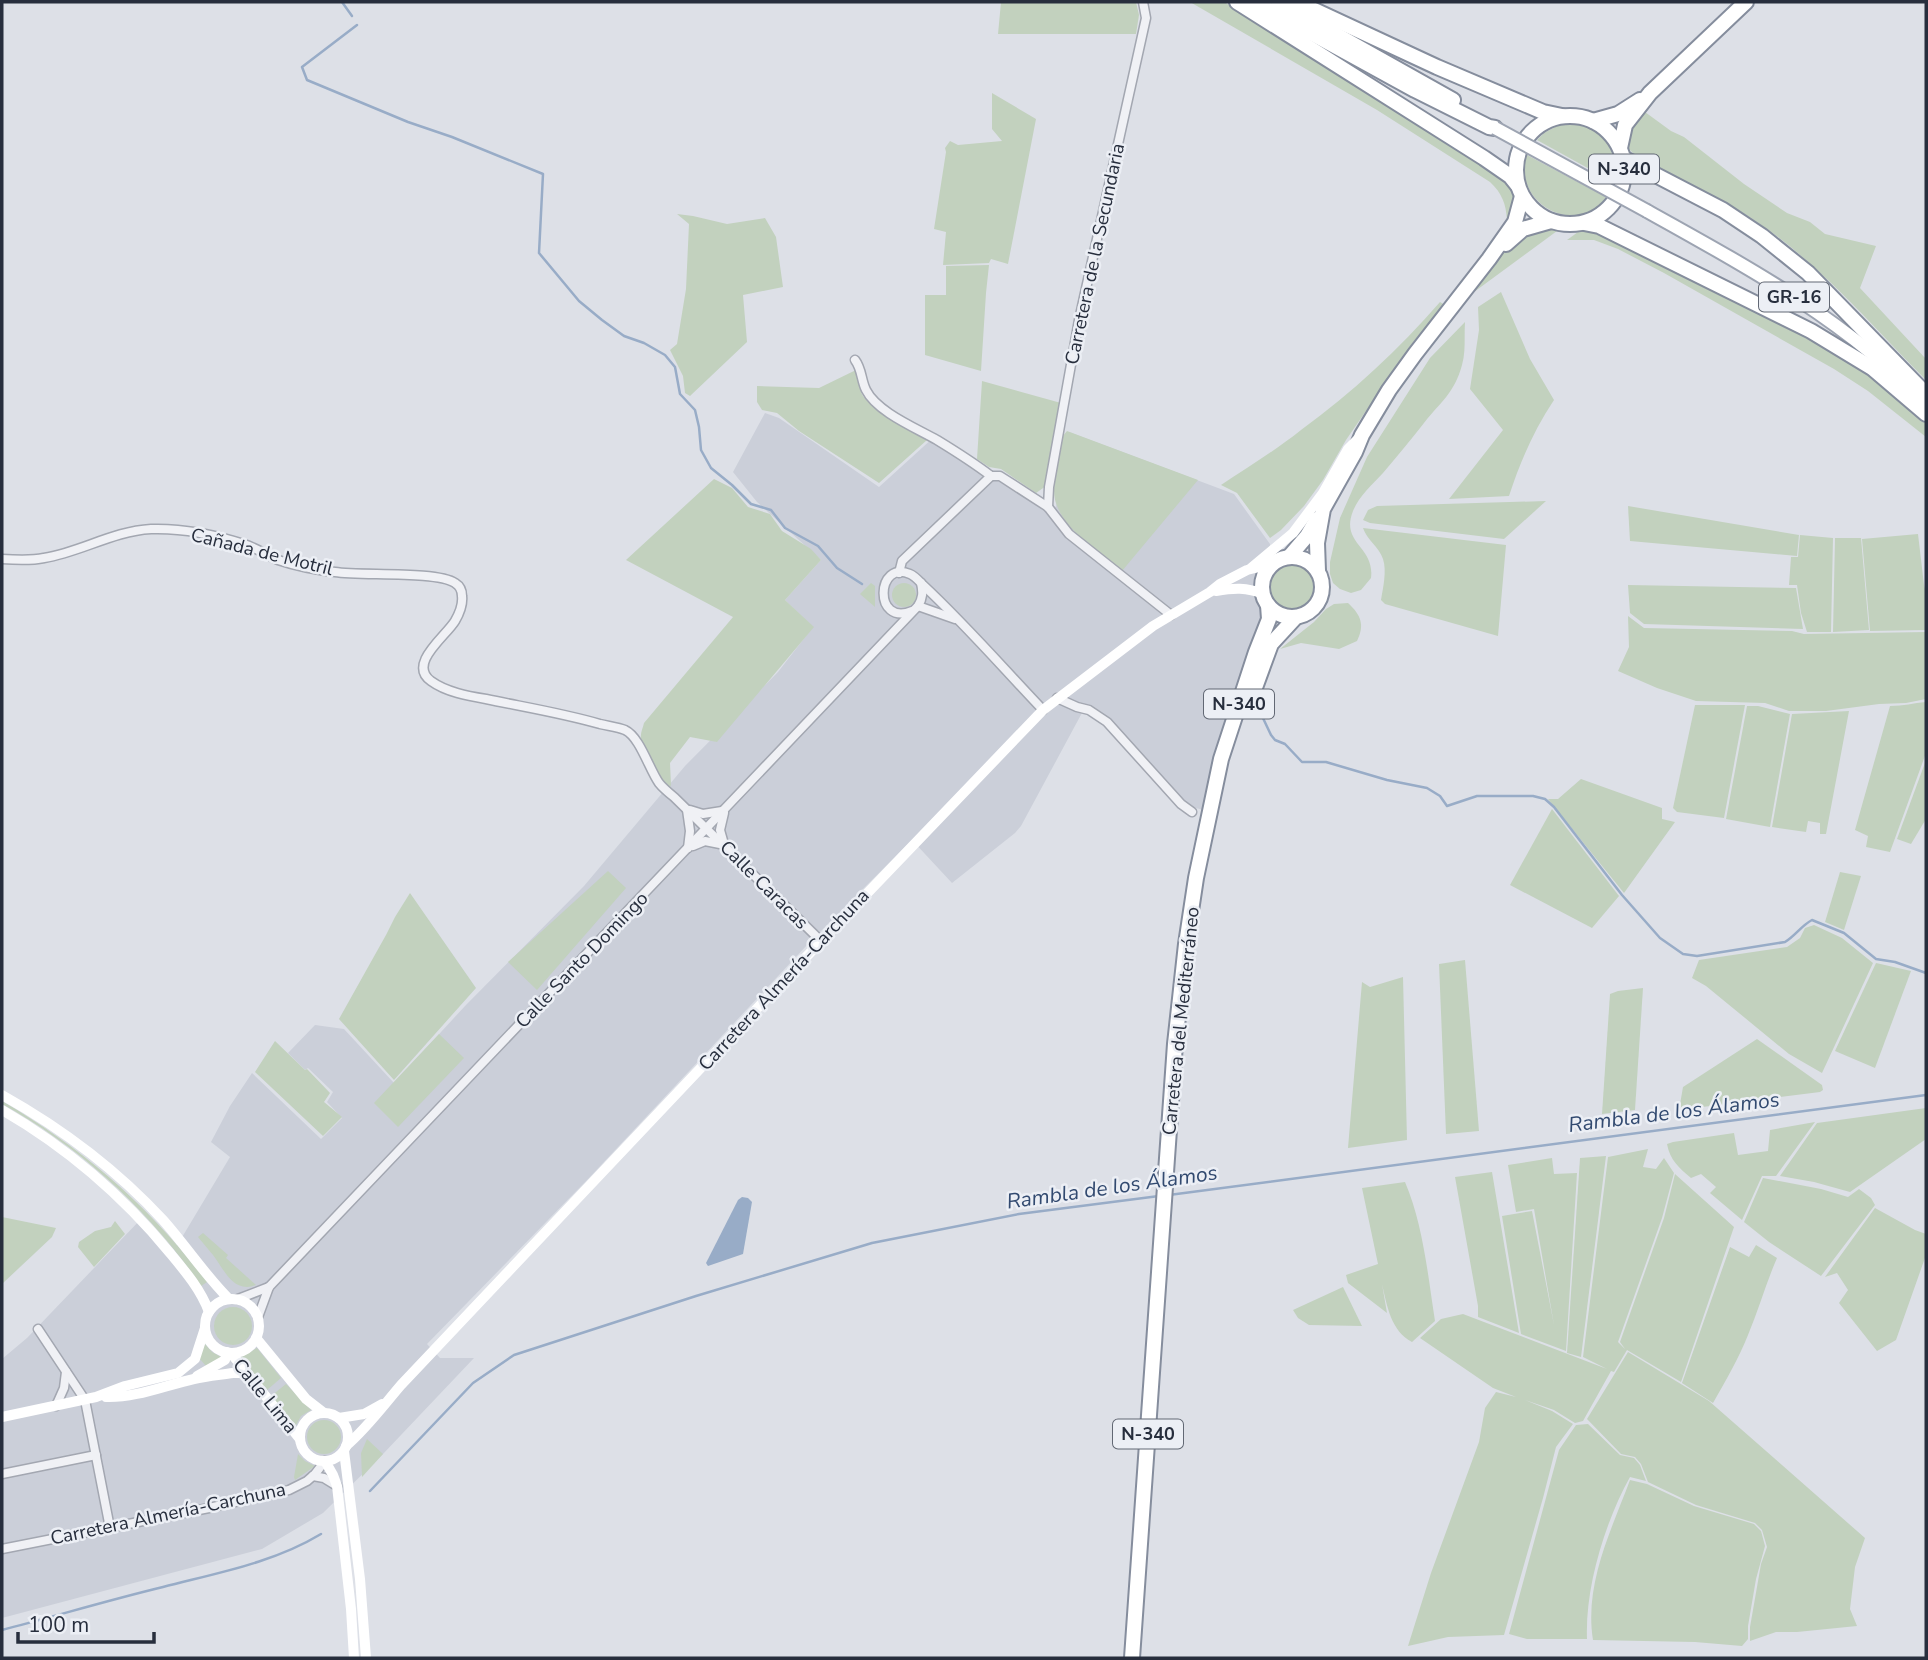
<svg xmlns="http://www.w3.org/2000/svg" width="1928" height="1660" font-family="'Nunito Sans',sans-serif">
  <rect width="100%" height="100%" fill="#dde0e7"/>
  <polygon fill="#cbcfd9" points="765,413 779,418 879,487 934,437 981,473 1056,507 1063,457 1069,432 1234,494 1270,544 1267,618 1239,691 1203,810 1179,803 1107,725 1083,711 1021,826 1015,833 952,883 912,840 808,944 589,1178 427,1344 440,1358 474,1358 383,1454 323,1513 262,1549 2,1618 2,1359 27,1338 141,1219 175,1249 230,1157 211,1142 230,1106 252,1073 321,1139 342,1118 327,1102 333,1092 308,1068 305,1070 288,1053 315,1025 344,1029 394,1083 465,1006 584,886 685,766 778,672 813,627 785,600 821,560 757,502 733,472"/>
  <g fill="#c2d1be">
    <polygon points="1001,2 1136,2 1139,15 1136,34 998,34"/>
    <path d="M1190,2H1224L1335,70L1491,172C1512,186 1518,192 1512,218L1507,220C1506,204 1502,193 1490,182L1377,110Z"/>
    <polygon points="992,93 1036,119 1008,264 991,259 989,263 943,265 946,232 934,229 946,152 945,148 950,141 958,145 1002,141 992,129"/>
    <path d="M1645,112L1671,131L1684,137L1744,184L1787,213L1810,222L1825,234L1876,246L1860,288L1926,359V380C1875,329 1826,271 1767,229C1727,200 1683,180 1639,159L1629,149C1629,132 1632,124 1645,112Z"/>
    <path d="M1559,125C1566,125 1574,124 1581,125C1608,131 1619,158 1613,182L1537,140L1544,133Z"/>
    <path d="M1527,155L1606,197C1603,201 1599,206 1594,209C1559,231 1512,193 1527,155Z"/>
    <polygon points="677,214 693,216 727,224 765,218 776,237 783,287 743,295 747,342 690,396 685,393 683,376 670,350 677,344 686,289 689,224"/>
    <path d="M1549,229L1557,231L1474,292C1486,274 1506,243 1527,234C1533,231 1542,230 1549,229Z"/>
    <polygon points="1589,230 1684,273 1713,291 1753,309 1838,354 1881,383 1923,421 1926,424 1926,437 1868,391 1834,369 1664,273 1618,249 1594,240 1567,240 1578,232"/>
    <polygon points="989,265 986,293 981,371 925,355 925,295 946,295 946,266"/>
    <path d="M1501,292L1530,359L1554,400C1534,430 1520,462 1509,496L1449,499L1503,430L1470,389L1479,330L1478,307Z"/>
    <path d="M1440,302L1445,305L1414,341L1346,440L1323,480L1304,506L1281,530L1270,538L1237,493L1221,485C1248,467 1276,450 1301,430C1352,393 1399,349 1440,302Z"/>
    <path d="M1465,322C1464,337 1466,351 1462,365C1454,394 1441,401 1424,423C1411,440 1397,456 1383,473C1373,484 1359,496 1353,511C1340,544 1375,546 1371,578L1361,590L1351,593L1340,589L1333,583L1330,574V562L1340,518L1367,457L1430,358Z"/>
    <path d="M856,370C861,378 858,389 863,396C873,410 912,432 927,440L879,483L799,431L777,413L762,410L757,402V386L819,388Z"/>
    <polygon points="982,381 1061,403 1046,486 1036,493 1001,469 989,467 977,459"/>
    <path d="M1067,431L1198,480L1122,571C1099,552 1054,524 1054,491C1054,473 1059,454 1062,437Z"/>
    <path d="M714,479L732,488L748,507L770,514L782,531L811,549L821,560L785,600L814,627L717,742L690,737L670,763L671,785L669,789C659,777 642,755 641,739C640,733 643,728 644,723L733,617L626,560Z"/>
    <polygon points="1546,501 1504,539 1370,523 1363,520 1368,510 1377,506"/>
    <polygon points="1628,506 1799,535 1797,556 1630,541"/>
    <path d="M1363,528L1506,545L1498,636L1385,604L1381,600C1383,588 1387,571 1383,559C1379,547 1367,540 1363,528Z"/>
    <polygon points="1918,534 1924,585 1926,593 1926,630 1870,631 1862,539"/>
    <polygon points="1800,535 1833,538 1831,632 1807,632 1801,613 1797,585 1789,585 1791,557 1798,557"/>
    <polygon points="1835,538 1861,538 1869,630 1833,632"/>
    <circle cx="1292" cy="588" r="23"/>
    <circle cx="904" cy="595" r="12"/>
    <polygon points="871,583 875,586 875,607 860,594"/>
    <polygon points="1628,585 1796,588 1803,629 1644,624 1630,613"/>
    <path d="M1348,603C1361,615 1365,625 1357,641L1339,649L1301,643L1280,649L1314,622L1326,609L1334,604Z"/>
    <polygon points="1628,616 1644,628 1792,631 1804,634 1926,632 1926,699 1906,703 1879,704 1826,711 1789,711 1765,703 1696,701 1657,688 1618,671 1629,647"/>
    <path d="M1926,702V753L1890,852L1866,847L1868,836L1855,830L1890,706C1904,706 1913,703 1926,702Z"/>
    <polygon points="1695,705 1745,705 1724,818 1677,812 1673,808"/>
    <polygon points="1747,706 1758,706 1790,714 1770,827 1726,819"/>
    <polygon points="1849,711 1826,834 1820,834 1820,823 1808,821 1806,832 1772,827 1792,714"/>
    <polygon points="1926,760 1926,819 1911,844 1897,839"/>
    <polygon points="1581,779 1662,808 1662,819 1675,822 1624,893 1548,799 1558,799"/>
    <polygon points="1552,809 1619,896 1592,928 1510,885"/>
    <polygon points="608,871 626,888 537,990 508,962"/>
    <polygon points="1840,872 1861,876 1844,930 1825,922"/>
    <polygon points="410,893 476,988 394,1080 339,1019 386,935 395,917"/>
    <polygon points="1814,925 1842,938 1873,963 1822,1073 1789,1054 1706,986 1692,978 1699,960 1787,947 1800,938 1805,928"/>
    <polygon points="1465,960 1479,1131 1446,1134 1439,964"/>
    <polygon points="1876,963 1911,971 1875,1068 1835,1051"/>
    <polygon points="1403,977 1407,1140 1348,1148 1362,982 1370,987"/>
    <polygon points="1643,988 1635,1110 1602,1114 1610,994 1618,991"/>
    <polygon points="439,1034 464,1058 398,1127 374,1103"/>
    <polygon points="1757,1039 1822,1085 1823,1090 1820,1092 1679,1110 1683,1087"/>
    <polygon points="275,1041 305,1070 307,1069 330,1093 324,1102 342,1117 323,1136 255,1072"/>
    <path d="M2,1101C83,1148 151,1208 207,1282L201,1286C151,1212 80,1147 2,1104Z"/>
    <polygon points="1926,1108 1926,1139 1850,1192 1814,1182 1780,1176 1817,1123"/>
    <path d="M1815,1122L1776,1176H1762L1742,1220L1710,1193L1716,1187L1701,1174L1691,1178C1679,1168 1670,1160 1667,1144L1673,1142L1734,1133L1738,1155L1768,1151L1770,1130Z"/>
    <polygon points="1648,1149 1643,1167 1656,1169 1664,1158 1674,1173 1662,1218 1618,1342 1625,1349 1620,1342 1664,1218 1675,1174 1734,1227 1681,1382 1627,1350 1614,1372 1611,1371 1583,1421 1575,1423 1554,1410 1525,1400 1552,1411 1573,1424 1556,1447 1543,1498 1504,1635 1448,1637 1408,1646 1431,1573 1479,1442 1485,1408 1496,1392 1516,1397 1493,1388 1420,1338 1441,1319 1463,1314 1607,1369 1583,1357 1608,1157"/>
    <polygon points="1606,1156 1581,1357 1567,1353 1580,1158"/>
    <polygon points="1552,1158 1554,1174 1577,1173 1566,1351 1521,1334 1502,1216 1532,1211 1554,1325 1534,1209 1516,1212 1508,1165"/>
    <polygon points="1492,1172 1519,1333 1478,1317 1478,1306 1455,1177"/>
    <polygon points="1763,1178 1821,1189 1848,1197 1859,1189 1871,1198 1875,1205 1821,1276 1769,1242 1744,1222"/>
    <path d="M1405,1182C1423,1224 1428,1276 1435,1321L1412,1342C1391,1331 1387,1306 1382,1284L1387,1313L1348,1283L1346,1275L1378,1264L1362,1188Z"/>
    <polygon points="1875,1208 1915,1230 1926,1234 1926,1255 1896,1340 1877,1351 1839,1303 1848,1290 1837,1273 1825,1277"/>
    <polygon points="2,1217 56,1228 52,1237 2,1284"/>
    <polygon points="115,1221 125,1234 94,1267 78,1247 79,1242 95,1231 111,1227"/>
    <path d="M203,1233L228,1255L226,1258L256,1285C233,1294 224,1269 213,1255C208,1249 203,1243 198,1237Z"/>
    <path d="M1756,1245L1777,1258C1766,1283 1759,1309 1748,1335C1739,1358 1726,1380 1713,1403L1682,1383L1730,1247L1749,1257Z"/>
    <polygon points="1343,1287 1362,1326 1309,1325 1298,1318 1293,1310"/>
    <circle cx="233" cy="1326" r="19"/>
    <polygon points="205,1344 212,1352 223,1358 206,1366 199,1358"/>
    <polygon points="257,1348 281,1378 267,1390 240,1358"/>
    <polygon points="1628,1352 1709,1401 1865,1538 1855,1567 1850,1609 1857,1626 1797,1632 1776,1632 1750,1641 1750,1627 1761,1564 1767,1547 1762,1530 1755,1523 1696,1505 1648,1482 1641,1464 1635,1457 1621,1454 1587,1419"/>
    <polygon points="286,1384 311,1410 301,1416 295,1427 271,1396"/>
    <circle cx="324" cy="1437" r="17"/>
    <path d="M1588,1424L1620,1455L1634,1458L1640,1465L1646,1481L1630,1477C1605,1522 1585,1587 1587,1639H1527L1509,1634L1559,1450L1576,1425Z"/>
    <polygon points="367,1439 383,1454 362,1477 361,1453"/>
    <polygon points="298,1454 305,1461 315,1466 295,1480 294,1477"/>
    <path d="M1630,1480L1647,1484L1694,1506L1754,1524L1761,1531L1765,1546L1756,1579L1748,1626V1639L1742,1646L1695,1642L1593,1640C1584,1584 1611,1531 1630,1480Z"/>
  </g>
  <polygon fill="#98acc7" points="742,1197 748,1198 752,1202 743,1254 708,1266 706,1263 738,1200"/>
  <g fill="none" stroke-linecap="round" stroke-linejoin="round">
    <g stroke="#98acc7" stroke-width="2.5">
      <polyline points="342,2 352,16"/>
      <polyline points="357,25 302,67 307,80 408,122 452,137 543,174 539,253 579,301 602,320 624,336 644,343 665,355 675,367 680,394 695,410 699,427 701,450 711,468 732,485 751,504 771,510 785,528 818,546 837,568 862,584"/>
      <path d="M1262,716L1271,735L1275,740L1285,744L1302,762H1326L1387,780L1427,788L1440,796L1447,806L1477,796H1533L1545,799L1554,807L1622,895L1660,938L1683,954L1697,956L1785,942C1796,935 1801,926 1812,920L1844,933L1876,959L1895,962L1926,973"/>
      <polyline points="1169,1195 1926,1095"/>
      <polyline points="370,1491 473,1383 514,1355 696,1296 872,1243 1019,1214 1159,1196"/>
      <path d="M2,1630C56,1616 109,1600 163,1587C217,1573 273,1563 321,1534"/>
    </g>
    <defs>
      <g id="street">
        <path d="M855,360C862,369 861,380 866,390C877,412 916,428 937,440C955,451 974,463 991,476"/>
        <polyline points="991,476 1000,476 1048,507 1069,534 1171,615"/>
        <polyline points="1048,507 1049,487 1079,320 1146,18 1143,2"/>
        <path d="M2,559C16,560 30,561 44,558C81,552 113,531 151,529C181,528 216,535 244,544C256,548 267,555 278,560C296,566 316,570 335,572C361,576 437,571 455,583C460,586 462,590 462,596C463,604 459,614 455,621C446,636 407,664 431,681C446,692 468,696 486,699C524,707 562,713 600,724C608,726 618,727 625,730C640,737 649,769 659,783C663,788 669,793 674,797L821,941"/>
        <polyline points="899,573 902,561 991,476"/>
        <polyline points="918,606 955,619"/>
        <path d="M912,611C873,627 876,559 910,574C915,576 919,581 923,585C965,624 1003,668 1043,710"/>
        <polyline points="1057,698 1077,707 1089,710 1107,722 1181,804 1192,812"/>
        <polyline points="687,810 690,831 688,848"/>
        <polyline points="690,810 703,814 722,811"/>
        <polyline points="724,813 720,830 724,844"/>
        <polyline points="693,846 705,841 720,844"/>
        <polyline points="238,1299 269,1287"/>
        <path d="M258,1317L269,1287L918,606C923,598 923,592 921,583"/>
        <polyline points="38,1329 85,1400 110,1528"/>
        <polyline points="56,1406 64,1388 66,1372"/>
        <polyline points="2,1474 96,1455"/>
        <polyline points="313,1476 324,1478 337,1486"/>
        <polyline points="2,1549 209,1508 289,1490 307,1481 315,1474 325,1461"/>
      </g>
      <path id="primary" d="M1647,211C1746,266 1848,321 1926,404"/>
      <g id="highway">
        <polyline points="1237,2 1484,158 1510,176 1518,186"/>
        <polyline points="1278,2 1453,100"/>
        <polyline points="1297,2 1437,67 1543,112 1562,116"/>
        <polyline points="1258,4 1415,90 1489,127 1495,128"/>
        <circle cx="1570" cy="170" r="54"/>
        <polyline points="1593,121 1618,114 1640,100"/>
        <polyline points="1620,148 1625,125 1650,93 1746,2"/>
        <polyline points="1623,158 1723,210 1762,236 1808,273 1926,394"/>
        <polyline points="1584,223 1599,226 1811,331 1872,368 1926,414"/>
        <polyline points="1506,244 1523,229 1551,221"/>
        <circle cx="1292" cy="587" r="30"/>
        <polyline points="1289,557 1307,536 1317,519"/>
        <polyline points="1318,571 1317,543 1323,509 1355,452 1362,435 1389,390 1415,354 1489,259 1515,222 1522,196"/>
        <polyline points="1249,704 1271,644 1295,618"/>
        <polyline points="1132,1658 1175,1044 1186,944 1196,878 1221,759 1256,652 1269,619 1268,605"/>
      </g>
    </defs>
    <use href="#street" stroke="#a3a7b1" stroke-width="11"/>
    <use href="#primary" stroke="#9da4b2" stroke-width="16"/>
    <use href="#highway" stroke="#858d9d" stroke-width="18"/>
    <use href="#street" stroke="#f0f1f5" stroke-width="8"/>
    <g stroke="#fff" stroke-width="10">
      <polyline points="1251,568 1293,533 1323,493 1348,449 1358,439"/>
      <path d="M1216,591C1233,588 1247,587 1263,594"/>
      <path d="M2,1095C61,1128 117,1170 163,1220C186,1246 205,1275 229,1299"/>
      <path d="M2,1110C66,1147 123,1196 170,1253C185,1271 201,1290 209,1312"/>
      <circle cx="232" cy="1326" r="27"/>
      <polyline points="256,1338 306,1399 324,1413"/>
      <polyline points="231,1353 300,1439"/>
      <polyline points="197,1376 225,1360 227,1352"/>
      <path d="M106,1397C136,1398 166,1385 194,1379C207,1376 220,1375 233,1373H240L252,1378"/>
      <circle cx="324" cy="1437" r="24"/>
      <polyline points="2,1417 96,1397 125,1386 178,1373 195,1359 205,1328"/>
      <polyline points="339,1418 364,1414 382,1404"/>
      <path d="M346,1446C367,1428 383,1406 401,1385L784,980L1043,710L1153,626L1210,592L1220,584L1247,570L1275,563"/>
      <polyline points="344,1451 360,1579 366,1658"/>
      <polyline points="325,1461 333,1475 337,1486 351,1609 354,1658"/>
    </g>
    <use href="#primary" stroke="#fff" stroke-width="12"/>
    <use href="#highway" stroke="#fff" stroke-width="14"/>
    <defs>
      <polyline id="primary-bridge" points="1495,128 1647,211"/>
    </defs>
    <use href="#primary-bridge" stroke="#9da4b2" stroke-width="16" stroke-linecap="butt"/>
    <use href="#primary-bridge" stroke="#fff" stroke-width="12"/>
  </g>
  <g text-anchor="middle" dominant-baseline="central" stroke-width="5" stroke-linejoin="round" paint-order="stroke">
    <g fill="#eceff5" stroke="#626874" stroke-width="2">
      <rect x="1589" y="154.5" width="70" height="29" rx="5"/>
      <rect x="1759" y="282.5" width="70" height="29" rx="5"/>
      <rect x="1204" y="689.5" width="70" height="29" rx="5"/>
      <rect x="1113" y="1419.5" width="70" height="29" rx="5"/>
    </g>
    <g font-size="18" font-weight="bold" fill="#272e3d">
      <text x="1624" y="169">N-340</text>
      <text x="1794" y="297">GR-16</text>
      <text x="1239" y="704">N-340</text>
      <text x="1148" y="1434">N-340</text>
    </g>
    <g font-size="19" fill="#272e3d" stroke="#eceff5">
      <text transform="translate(1095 254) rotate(-78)">Carretera de la Secundaria</text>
      <text transform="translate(262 552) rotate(14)">Cañada de Motril</text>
      <text transform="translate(764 885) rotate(45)">Calle Caracas</text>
      <text transform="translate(582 960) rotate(-46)">Calle Santo Domingo</text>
      <text transform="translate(784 980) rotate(-47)">Carretera Almería-Carchuna</text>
      <text transform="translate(1181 1021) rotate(-84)">Carretera del Mediterráneo</text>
      <text transform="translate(265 1396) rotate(51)">Calle Lima</text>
      <text transform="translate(168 1514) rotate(-12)">Carretera Almería-Carchuna</text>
    </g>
    <g font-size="21" font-style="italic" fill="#324a70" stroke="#eceff5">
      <text transform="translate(1674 1112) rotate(-7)">Rambla de los Álamos</text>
      <text transform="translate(1112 1187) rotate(-8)">Rambla de los Álamos</text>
    </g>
  </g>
  <rect width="1928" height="1660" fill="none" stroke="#272e3d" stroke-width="7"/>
  <path d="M18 1632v10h136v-10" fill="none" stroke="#272e3d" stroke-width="3.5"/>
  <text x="28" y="1632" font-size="21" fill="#272e3d" stroke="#eceff5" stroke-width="5" paint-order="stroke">100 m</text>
</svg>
